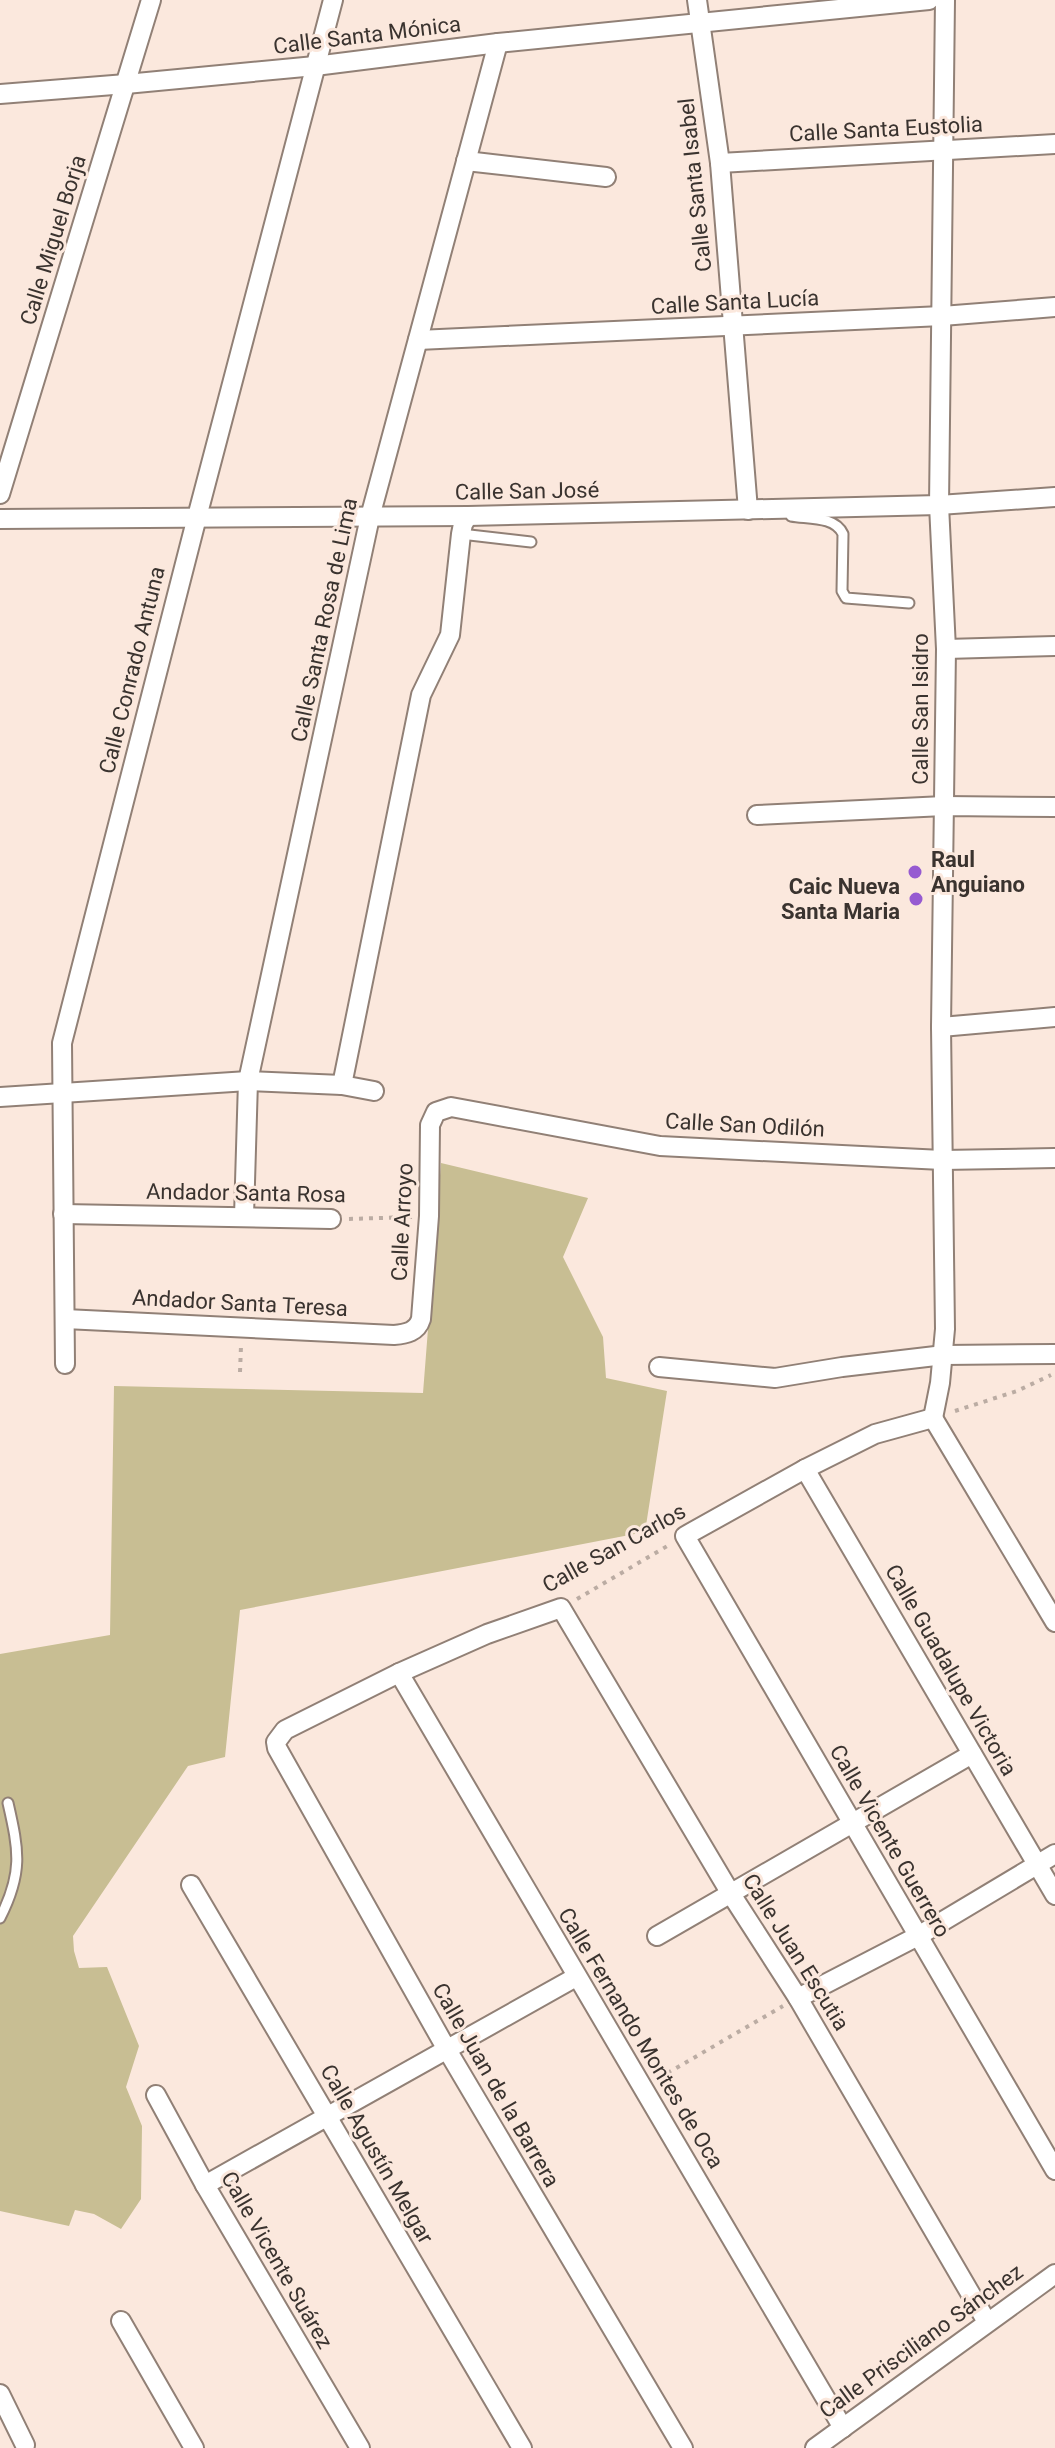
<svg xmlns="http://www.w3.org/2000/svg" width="1055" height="2448" font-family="Roboto,sans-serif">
  <rect width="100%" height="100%" fill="#fbe8dd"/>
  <polygon fill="#c8be93" points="441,1163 588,1198 563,1257 603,1337 606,1378 667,1391 645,1532 240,1610 225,1757 188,1766 73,1936 74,1951 79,1968 107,1967 139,2046 126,2087 142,2126 141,2199 121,2229 94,2214 75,2210 69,2226 0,2211 0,1654 110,1635 114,1386 423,1393"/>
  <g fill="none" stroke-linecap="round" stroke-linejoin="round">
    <defs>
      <g id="lane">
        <path d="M791,516C808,519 835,516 843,534L842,591L846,598L909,603"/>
        <polyline points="461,534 531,542"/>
        <path d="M0,1918C23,1873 19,1851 8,1803"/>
      </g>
      <g id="street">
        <polyline points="697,0 720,163 748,510"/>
        <polyline points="0,94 126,84 315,66 498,43 929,0"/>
        <polyline points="466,161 606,177"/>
        <polyline points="720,163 1055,144"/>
        <polyline points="418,340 942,316 1055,307"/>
        <polyline points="0,494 151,0"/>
        <polyline points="0,519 468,516 939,505 1055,497"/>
        <polyline points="946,649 1055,646"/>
        <polyline points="757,815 944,806 1055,807"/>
        <polyline points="941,1027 1055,1017"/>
        <polyline points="342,1085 421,695 450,635 461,534 463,524 468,516"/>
        <polyline points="0,1097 248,1081 342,1085 374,1091"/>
        <polyline points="63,1214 331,1219"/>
        <polyline points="244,1216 248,1081 370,517 498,43"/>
        <path d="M65,1319L394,1335C406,1334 417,1332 421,1319L429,1216L430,1125L436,1112L451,1107L660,1146L942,1160L1055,1158"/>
        <polyline points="65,1364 62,1043 197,517 333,0"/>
        <polyline points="659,1367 775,1378 842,1367 944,1355 1055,1354"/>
        <polyline points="933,1418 940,1383 945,1329 941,1027 946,649 939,505 945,0"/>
        <polyline points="933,1418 875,1434 805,1469 685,1536 1055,2170"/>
        <polyline points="933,1418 1055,1622"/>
        <polyline points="805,1469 1055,1895"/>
        <polyline points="399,1673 843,2428"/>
        <polyline points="191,1885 522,2448"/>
        <polyline points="657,1936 972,1754"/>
        <polyline points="798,1998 918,1936 1055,1854"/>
        <polyline points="156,2095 205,2185 360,2448"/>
        <polyline points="205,2185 576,1977"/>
        <polyline points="121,2321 194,2448"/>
        <polyline points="0,2394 25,2445"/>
        <polyline points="683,2448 446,2048 277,1748 276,1742 285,1730 399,1673 487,1634 561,1608 731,1894 798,1998 987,2322"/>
        <polyline points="815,2448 1055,2274"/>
      </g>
    </defs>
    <use href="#lane" stroke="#918076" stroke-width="13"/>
    <use href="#street" stroke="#918076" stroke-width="22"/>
    <g stroke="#bbaca3" stroke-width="4" stroke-dasharray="4 6" stroke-linecap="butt">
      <polyline points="349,1219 412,1217"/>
      <polyline points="240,1372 241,1346"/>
      <polyline points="955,1411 1017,1391 1051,1375"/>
      <polyline points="577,1599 669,1545"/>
      <polyline points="659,2078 783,2006"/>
    </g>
    <use href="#lane" stroke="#fff" stroke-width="9"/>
    <use href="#street" stroke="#fff" stroke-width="18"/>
  </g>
  <g fill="#965ad1" stroke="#fbe8dd" stroke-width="3">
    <circle cx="915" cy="872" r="8"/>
    <circle cx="916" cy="899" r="8"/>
  </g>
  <g text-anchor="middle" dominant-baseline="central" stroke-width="6" stroke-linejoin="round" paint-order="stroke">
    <g font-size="22" fill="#3a332f" stroke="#fbe8dd">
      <text transform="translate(367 35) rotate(-7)">Calle Santa Mónica</text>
      <text transform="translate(886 129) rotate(-3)">Calle Santa Eustolia</text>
      <text transform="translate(695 185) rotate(-96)">Calle Santa Isabel</text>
      <text transform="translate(53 240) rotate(-73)">Calle Miguel Borja</text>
      <text transform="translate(735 302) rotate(-3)">Calle Santa Lucía</text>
      <text transform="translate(527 491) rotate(-1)">Calle San José</text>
      <text transform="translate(324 620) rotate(-78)">Calle Santa Rosa de Lima</text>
      <text transform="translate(132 670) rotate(-76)">Calle Conrado Antuna</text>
      <text transform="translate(920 709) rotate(-90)">Calle San Isidro</text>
      <text transform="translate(745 1125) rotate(3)">Calle San Odilón</text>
      <text transform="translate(246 1193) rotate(1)">Andador Santa Rosa</text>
      <text transform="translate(402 1222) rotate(-87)">Calle Arroyo</text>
      <text transform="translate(240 1303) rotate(3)">Andador Santa Teresa</text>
      <text transform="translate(614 1548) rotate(-29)">Calle San Carlos</text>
      <text transform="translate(951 1670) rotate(60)">Calle Guadalupe Victoria</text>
      <text transform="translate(890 1841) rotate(60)">Calle Vicente Guerrero</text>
      <text transform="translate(796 1952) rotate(58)">Calle Juan Escutia</text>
      <text transform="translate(641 2038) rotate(59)">Calle Fernando Montes de Oca</text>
      <text transform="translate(496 2085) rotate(60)">Calle Juan de la Barrera</text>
      <text transform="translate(377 2154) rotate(60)">Calle Agustín Melgar</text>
      <text transform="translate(277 2260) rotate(60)">Calle Vicente Suárez</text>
      <text transform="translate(921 2341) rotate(-36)">Calle Prisciliano Sánchez</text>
    </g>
    <g font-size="22" font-weight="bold" fill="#3a332f" stroke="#fbe8dd" text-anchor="start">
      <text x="931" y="859">Raul<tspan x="931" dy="25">Anguiano</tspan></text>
      <text x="900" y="886" text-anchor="end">Caic Nueva<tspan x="900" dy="25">Santa Maria</tspan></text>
    </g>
  </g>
</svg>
